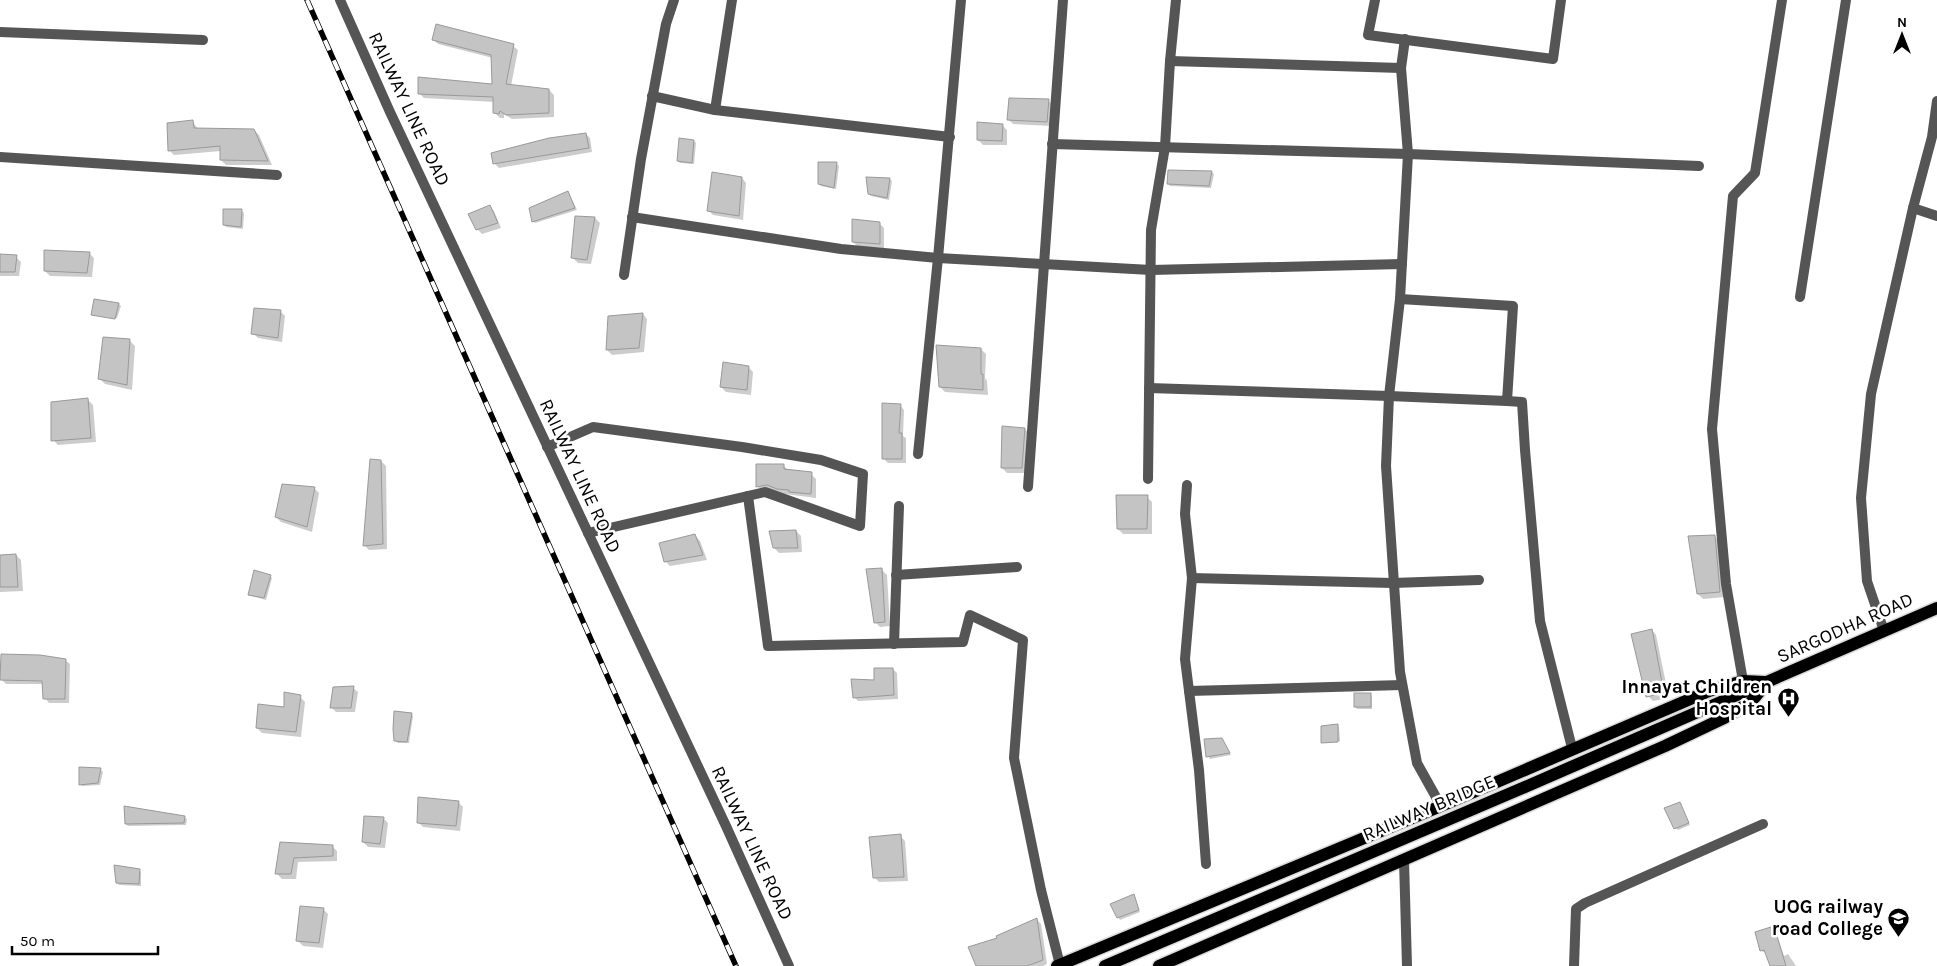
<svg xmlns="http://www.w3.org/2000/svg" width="1937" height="966" font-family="Karla,sans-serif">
  <rect width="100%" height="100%" fill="#fff"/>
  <g fill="#0003">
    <polygon points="433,39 513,46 518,50 511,86 549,90 554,95 554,117 512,119 504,114 504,118 500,118 495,113 494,102 424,98 419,93 494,85 493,58 438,44"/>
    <polygon points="1048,100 1053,105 1052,126 1013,124 1008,119"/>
    <polygon points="192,121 198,129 254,130 259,135 272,165 226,165 221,160 221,151 174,155 169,150"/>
    <polygon points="1002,125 1007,130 1007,145 983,145 978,140"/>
    <polygon points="586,134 590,138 592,152 499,168 495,164"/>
    <polygon points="694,141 696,143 694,164 680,163 678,161"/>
    <polygon points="837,164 839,166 836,189 821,186 819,184"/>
    <polygon points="1212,172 1214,174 1211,188 1170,186 1168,184"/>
    <polygon points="742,178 746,183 743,220 713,215 708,210"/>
    <polygon points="890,179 892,181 889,200 871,196 869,194"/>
    <polygon points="568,192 577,210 535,223 533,221"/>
    <polygon points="489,206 494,211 501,228 482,234 477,229"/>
    <polygon points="242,211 244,213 243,229 226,227 224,225"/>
    <polygon points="595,218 600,223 591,264 578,263 573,258"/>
    <polygon points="879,223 884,228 884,248 858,247 853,242"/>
    <polygon points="89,253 94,258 92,277 50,276 45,271"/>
    <polygon points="0,256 16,257 21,262 19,276 0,276"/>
    <polygon points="95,300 119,304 121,306 117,318 93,314"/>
    <polygon points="280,311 285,316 282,342 258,338 253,333"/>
    <polygon points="643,314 647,319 644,352 612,355 607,350 610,317"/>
    <polygon points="130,341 135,346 132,390 105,384 100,379"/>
    <polygon points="981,349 986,354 985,378 987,381 988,395 945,392 940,387"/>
    <polygon points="748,367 753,372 751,395 726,392 721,387"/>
    <polygon points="88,400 93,405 96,442 58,445 53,440"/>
    <polygon points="900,405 904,410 903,436 906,438 906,463 888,463 884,459"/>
    <polygon points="1025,429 1030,434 1027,473 1007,473 1002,468"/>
    <polygon points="381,461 386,466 387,549 369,550 364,545"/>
    <polygon points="783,465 788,470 811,474 816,479 816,498 762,491 757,486"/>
    <polygon points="314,488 319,493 312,532 281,522 276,517"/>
    <polygon points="1147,497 1152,502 1152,534 1123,534 1118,529"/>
    <polygon points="796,531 801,536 802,552 779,553 774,548"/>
    <polygon points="695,536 700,541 707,560 670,566 665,561"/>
    <polygon points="1714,536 1719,541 1725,597 1703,599 1698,594"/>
    <polygon points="16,555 21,560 23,591 0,592 0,556"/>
    <polygon points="882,570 887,575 890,626 880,627 875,622"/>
    <polygon points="270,576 272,578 266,600 252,596 250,594"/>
    <polygon points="1652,630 1656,635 1669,698 1653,701 1648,696"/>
    <polygon points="65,660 70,664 69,703 49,703 45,698 44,684 6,684 2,680"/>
    <polygon points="893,669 897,673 898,699 858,701 854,697"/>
    <polygon points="353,688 358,692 355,712 336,712 332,708"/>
    <polygon points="1370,694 1372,696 1372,709 1357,709 1355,707"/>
    <polygon points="300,697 305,702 301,737 262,733 257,728"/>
    <polygon points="411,714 413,716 409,743 398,743 395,741"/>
    <polygon points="1337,725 1339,727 1340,741 1322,743 1322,727"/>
    <polygon points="1222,739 1231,755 1210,759 1208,756"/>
    <polygon points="101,770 103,772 100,785 82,786 80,784"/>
    <polygon points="458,802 463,807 460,831 423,827 418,822"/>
    <polygon points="1679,803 1690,825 1678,830 1676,828"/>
    <polygon points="184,817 187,819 186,825 128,826 126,824"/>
    <polygon points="383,818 388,823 385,848 368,847 363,842"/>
    <polygon points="900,836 905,841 908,881 879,882 874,877"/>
    <polygon points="281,843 332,846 337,851 337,861 298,862 296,879 282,879 277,874"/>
    <polygon points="139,870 141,872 141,886 119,885 117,883"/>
    <polygon points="1133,896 1140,912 1120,920 1118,917"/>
    <polygon points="323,909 328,914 323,948 303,946 298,941"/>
    <polygon points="1037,920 1041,924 1047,964 1043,966 977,966"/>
    <polygon points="1774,928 1784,956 1788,954 1796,966 1771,966 1766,951 1763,952 1761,950"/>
  </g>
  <g fill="#c4c4c4" stroke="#999">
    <polygon points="436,24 514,44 506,84 549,89 549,113 506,115 500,111 499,114 493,113 493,97 418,94 418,77 492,84 491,55 432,40"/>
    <polygon points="1009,98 1049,99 1047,122 1007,120"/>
    <polygon points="193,120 194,128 254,129 268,161 220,160 220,146 168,151 167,123"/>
    <polygon points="977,122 1003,124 1002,141 977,140"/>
    <polygon points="586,133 589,148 493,164 491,153 549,138"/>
    <polygon points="679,138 694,140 692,163 677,161"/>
    <polygon points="818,162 837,162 834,188 818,184"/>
    <polygon points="1168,170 1212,171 1209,186 1167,184"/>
    <polygon points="712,172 742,177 739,216 707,211"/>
    <polygon points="866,177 890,178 887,198 868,194"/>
    <polygon points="568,191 575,208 532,222 529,208"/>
    <polygon points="490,205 498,223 476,230 468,214"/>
    <polygon points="223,209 242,209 241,227 223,225"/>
    <polygon points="575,216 595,217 587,260 571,258"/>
    <polygon points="852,219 880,222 880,244 852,242"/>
    <polygon points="44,250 90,252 87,273 44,271"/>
    <polygon points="0,254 17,255 15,272 0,272"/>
    <polygon points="94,299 119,303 115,319 91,315"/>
    <polygon points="254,308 281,310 278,338 251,334"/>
    <polygon points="643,313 639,348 606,350 608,316"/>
    <polygon points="103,337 130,339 127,385 98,379"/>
    <polygon points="936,345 981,348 981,374 983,374 983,390 939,387"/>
    <polygon points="723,362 749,366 747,390 720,387"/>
    <polygon points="88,398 91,438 51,441 51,402"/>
    <polygon points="882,403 901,404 899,433 902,433 902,459 882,459"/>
    <polygon points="1002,426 1025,428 1022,468 1001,468"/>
    <polygon points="370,459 381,460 383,544 363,546"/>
    <polygon points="756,464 784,464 784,469 812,472 811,494 789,492 789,490 777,489 767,485 756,487"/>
    <polygon points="282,484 315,487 307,527 275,517"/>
    <polygon points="1116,495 1148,495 1147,529 1117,529"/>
    <polygon points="796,530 798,548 773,548 769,531"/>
    <polygon points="695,534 703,555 664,562 659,543"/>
    <polygon points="1715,535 1720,592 1697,594 1688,536"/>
    <polygon points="16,554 18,587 0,587 0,555"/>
    <polygon points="882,568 885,622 874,623 866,569"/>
    <polygon points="254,570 271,575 264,598 248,595"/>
    <polygon points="1652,629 1664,693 1646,697 1631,634"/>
    <polygon points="1,654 40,655 66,659 65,699 43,699 42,681 0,680"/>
    <polygon points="874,668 893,668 894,695 853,698 851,679 874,680"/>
    <polygon points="354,686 351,708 330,708 333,687"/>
    <polygon points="284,692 301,695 296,732 256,728 258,704 284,707"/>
    <rect x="1354" y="693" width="17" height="14"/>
    <polygon points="394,711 412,713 407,742 394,741 393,729"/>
    <polygon points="1338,724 1338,742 1321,743 1321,726"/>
    <polygon points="1222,738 1230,753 1206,757 1204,739"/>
    <polygon points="79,767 101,768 98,783 79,785"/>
    <polygon points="418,797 459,801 456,826 417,823"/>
    <polygon points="1680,802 1689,823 1674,829 1664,808"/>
    <polygon points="124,806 185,816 184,823 125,824"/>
    <polygon points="364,816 384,817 380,844 362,842"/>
    <polygon points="901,834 904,877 873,878 869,837"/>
    <polygon points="280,842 333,845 333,856 294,858 291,874 275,874"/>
    <polygon points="114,865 140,869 139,884 116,883"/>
    <polygon points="1134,894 1139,910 1117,918 1110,904"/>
    <polygon points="300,906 324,908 319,943 296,941"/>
    <polygon points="1037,918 1043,960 1027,966 976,966 968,947 997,938 996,936"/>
    <polygon points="1774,926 1786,966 1770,966 1764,950 1760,951 1755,932"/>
  </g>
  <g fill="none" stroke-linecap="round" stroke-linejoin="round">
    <defs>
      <g id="primary">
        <polyline points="1057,966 1441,806 1709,691 1743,681 1765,682"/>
        <polyline points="1105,966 1525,787 1937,608"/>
        <polyline points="1159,966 1665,746 1724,718 1751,702 1766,684"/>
      </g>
    </defs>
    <use href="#primary" stroke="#dbdbdb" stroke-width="15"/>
    <g stroke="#555" stroke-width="10">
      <polyline points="340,0 390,112 726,826 789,966"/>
      <polyline points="1375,0 1368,35 1553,59 1561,0"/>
      <polyline points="0,32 203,40"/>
      <polyline points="1405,39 1401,68 1408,154 1400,299 1389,396 1386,466 1400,672 1417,763 1441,806"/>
      <polyline points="1170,61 1401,68"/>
      <polyline points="652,96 715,110 950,137"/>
      <polyline points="715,110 732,0"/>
      <polyline points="1052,144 1408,154 1699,166"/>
      <polyline points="0,157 277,175"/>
      <polyline points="1913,208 1937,216"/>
      <polyline points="632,217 841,249 938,258 1151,270 1402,264"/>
      <polyline points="624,275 641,159 666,24 674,0"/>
      <polyline points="1800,297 1846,0"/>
      <polyline points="1149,388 1389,396 1507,401 1513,306 1400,299"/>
      <polyline points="1507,401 1522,402 1525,450 1540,621 1572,748"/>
      <polyline points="547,447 593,427 742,447 821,460 863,474 860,526 765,492 588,533"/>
      <polyline points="918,454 938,258 961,0"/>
      <polyline points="1148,479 1151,230 1165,147 1170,61 1176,0"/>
      <polyline points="1187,485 1185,514 1192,578 1185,659 1199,770 1206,864"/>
      <polyline points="1028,487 1063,0"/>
      <polyline points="748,496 768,646 963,642 970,615 1023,640 1014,758 1041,890 1060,965"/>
      <polyline points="896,575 1017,567"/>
      <polyline points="1192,578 1393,583 1479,580"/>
      <polyline points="1884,631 1867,581 1861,498 1871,394 1913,208 1932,137 1937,101"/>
      <polyline points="894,644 899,506"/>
      <polyline points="1743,681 1726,584 1712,429 1733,196 1755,173 1782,0"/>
      <polyline points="1189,691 1402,685"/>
      <polyline points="1404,860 1407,966"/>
      <polyline points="1574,966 1576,909 1585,903 1763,824"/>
    </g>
    <use href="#primary" stroke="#000" stroke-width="12"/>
    <defs>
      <polyline id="rail" points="307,0 736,966"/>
    </defs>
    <use href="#rail" stroke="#000" stroke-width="5.5"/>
    <use href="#rail" stroke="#fff" stroke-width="4" stroke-dasharray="11" stroke-linecap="butt"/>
  </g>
  <defs>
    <symbol id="hospital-pin" viewBox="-11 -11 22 30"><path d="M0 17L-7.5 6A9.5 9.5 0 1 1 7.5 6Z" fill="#000" stroke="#fff"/><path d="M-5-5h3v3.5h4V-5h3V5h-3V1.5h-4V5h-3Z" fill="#fff"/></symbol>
    <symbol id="university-pin" viewBox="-11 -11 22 30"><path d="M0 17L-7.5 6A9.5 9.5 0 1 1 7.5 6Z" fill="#000" stroke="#fff"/><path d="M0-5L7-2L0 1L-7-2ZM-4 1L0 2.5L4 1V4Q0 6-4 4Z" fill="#fff"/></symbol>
  </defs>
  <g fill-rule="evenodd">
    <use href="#hospital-pin" x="1776" y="686" width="25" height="34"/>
    <use href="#university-pin" x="1886" y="906" width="25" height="34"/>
  </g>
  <g text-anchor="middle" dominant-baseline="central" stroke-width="5" stroke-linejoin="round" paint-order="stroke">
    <g font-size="19" fill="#000" stroke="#fff">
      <text transform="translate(409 109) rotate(65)">RAILWAY LINE ROAD</text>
      <text transform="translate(580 476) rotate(65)">RAILWAY LINE ROAD</text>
      <text transform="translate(1845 628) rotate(-24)">SARGODHA ROAD</text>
      <text transform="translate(1429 808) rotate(-23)">RAILWAY BRIDGE</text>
      <text transform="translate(752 843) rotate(65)">RAILWAY LINE ROAD</text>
    </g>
    <g font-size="19" font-weight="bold" fill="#000" stroke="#fff" text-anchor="end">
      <text x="1772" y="687">Innayat Children<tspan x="1772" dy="22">Hospital</tspan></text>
      <text x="1883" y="907">UOG railway<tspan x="1883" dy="22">road College</tspan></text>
    </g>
  </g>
  <g transform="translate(1902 35)" stroke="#ffffff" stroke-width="4" paint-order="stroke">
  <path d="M0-4L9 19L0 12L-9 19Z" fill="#000000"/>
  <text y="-8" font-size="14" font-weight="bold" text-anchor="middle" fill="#000000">N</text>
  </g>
  <path d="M12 946v8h146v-8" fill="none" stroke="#000000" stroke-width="2.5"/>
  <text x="20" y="946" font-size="15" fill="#000000" stroke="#ffffff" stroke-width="4" paint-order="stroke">50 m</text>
</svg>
